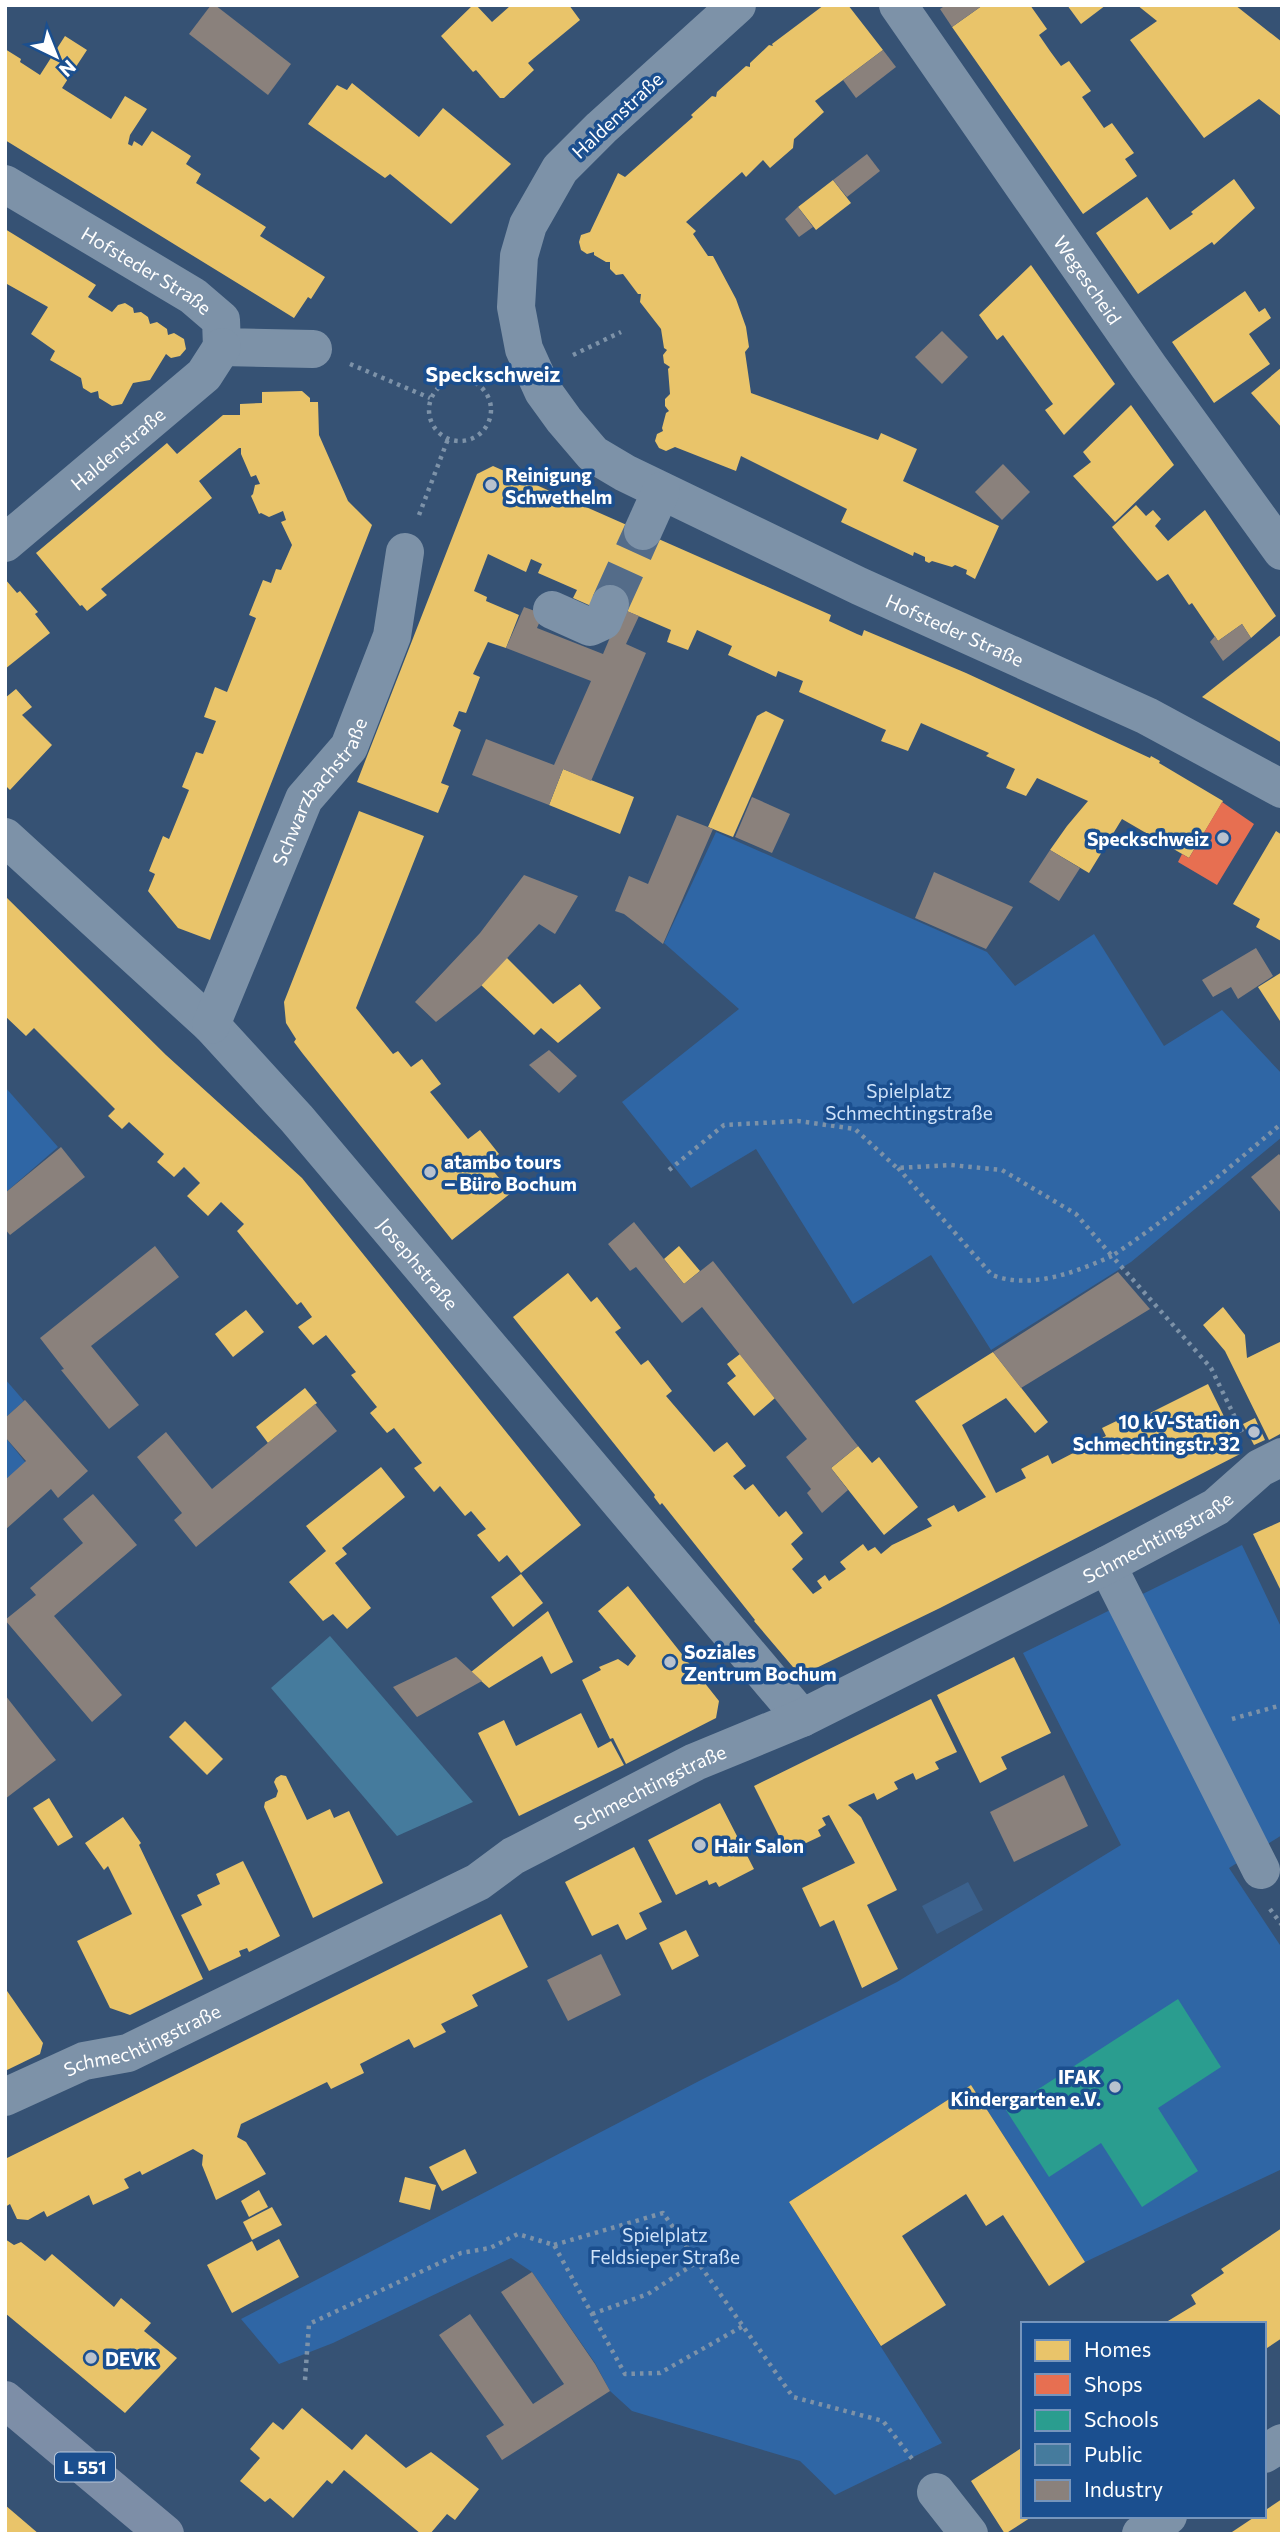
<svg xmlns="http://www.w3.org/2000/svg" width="1287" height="2539" font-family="Commissioner,sans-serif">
  <rect width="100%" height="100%" fill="#365274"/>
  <g fill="#2f66a5">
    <polygon points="716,832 987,952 1015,986 1094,934 1164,1046 1222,1010 1282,1074 1282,1137 1131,1262 991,1350 931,1255 853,1304 756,1149 691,1188 622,1102 739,1009 664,943"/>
    <polygon points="5,1087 58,1147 5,1193"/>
    <polygon points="5,1379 24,1401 5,1418"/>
    <polygon points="5,1437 26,1463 5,1480"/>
    <polygon points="1242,1545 1282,1629 1282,1835 1229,1868 1282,1948 1282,2169 1085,2262 971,2085 789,2202 942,2443 835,2495 800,2461 632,2411 610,2391 595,2363 532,2272 511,2258 333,2343 279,2364 241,2319 701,2080 897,1982 1121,1845 1023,1653"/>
  </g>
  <polygon fill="#3b618d" points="968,1882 983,1910 937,1934 922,1906"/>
  <g fill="#e9c46a">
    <polygon points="473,5 476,5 492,22 511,5 569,5 580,20 528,63 534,70 504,98 500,98 476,70 473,72 441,36"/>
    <polygon points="824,5 848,5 883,50 815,101 824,112 794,139 793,148 770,168 763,160 746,177 742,172 686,222 696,231 693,234 708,256 713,256 736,299 746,327 749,347 745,352 751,393 878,440 881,433 917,449 903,481 999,526 975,579 966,574 967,570 955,565 952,567 932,561 929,563 925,561 925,557 914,552 913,556 841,522 847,509 741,456 736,471 675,447 666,451 659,448 655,441 657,434 663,431 662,428 666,413 669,411 665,406 665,399 670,394 668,369 670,367 664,363 663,355 667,350 664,348 661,329 640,302 641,294 638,294 623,274 616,275 610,269 610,262 606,262 594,255 594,252 587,254 581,250 579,242 581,235 590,232 618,173 625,177 693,117 691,115 712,96 716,97 717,92 746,66 750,67 750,63 769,45 773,46 772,44"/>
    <polygon points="983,5 1030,5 1047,29 1039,35 1050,51 1061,66 1069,61 1091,91 1082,97 1104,128 1112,123 1134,153 1125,159 1137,176 1083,214 952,27"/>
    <polygon points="1067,5 1106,5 1081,24"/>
    <polygon points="1137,5 1235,5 1282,42 1282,117 1259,99 1204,138 1130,40 1157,21"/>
    <polygon points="65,36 87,50 62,88 111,119 125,96 147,109 130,135 128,144 132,146 134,141 142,146 152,131 191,156 186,164 201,174 196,183 266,227 260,236 325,277 311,299 308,297 294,318 5,140 5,49 21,59 20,62 40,75"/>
    <polygon points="352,83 419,137 443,108 511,164 451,224 390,174 385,178 308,124 337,85 347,90"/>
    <polygon points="1234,179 1255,208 1214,245 1212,242 1138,294 1096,233 1147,197 1170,230 1193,214 1191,212"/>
    <polygon points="833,180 851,203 816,230 798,207"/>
    <polygon points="5,229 96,285 88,297 112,312 118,305 125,303 133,308 134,313 141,312 148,317 150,324 157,322 167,329 168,335 174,333 184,339 186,349 180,356 171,358 166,354 150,380 133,383 122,404 112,406 99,398 98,391 91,393 83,388 81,378 50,360 55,351 31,334 48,307 7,284 5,287"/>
    <polygon points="1031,265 1115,384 1064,435 1045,410 1053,404 1003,335 997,340 979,315"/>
    <polygon points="1245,291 1259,312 1265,308 1271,318 1249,334 1270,364 1214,403 1172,342"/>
    <polygon points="1282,367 1282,428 1251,393"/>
    <polygon points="302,391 310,398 310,402 318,402 319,435 348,501 372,525 210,940 178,928 148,891 155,874 149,871 163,836 169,839 189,790 182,787 196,752 203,754 216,721 204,717 215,687 227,692 256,618 249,615 263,580 271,583 276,569 281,570 292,545 281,522 286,520 283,511 269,517 261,513 259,514 251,496 253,494 255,485 260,484 256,475 251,477 241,454 241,448 239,448 199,481 212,498 101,589 107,595 87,611 82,605 80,606 36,553 167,443 177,454 223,415 240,415 240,404 262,403 262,392"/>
    <polygon points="1131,405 1174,465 1115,522 1073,476 1091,462 1083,452"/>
    <polygon points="493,466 831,615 829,621 857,634 862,636 864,630 966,673 1150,758 1151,756 1160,761 1159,763 1223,801 1189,858 1122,819 1089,873 1050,850 1067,826 1088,801 1037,778 1026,796 1006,788 1015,769 986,756 989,753 921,723 908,751 881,741 886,730 799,692 803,681 778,671 776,677 728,655 732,646 697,630 688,650 667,642 671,630 622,609 598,609 573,598 577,590 538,573 542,564 531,559 526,572 488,554 474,591 487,597 486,601 519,615 506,648 488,642 473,674 480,677 466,713 459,711 453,726 461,730 441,783 449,786 438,813 357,782 477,474"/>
    <polygon points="1136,505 1146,516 1153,510 1161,519 1155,526 1168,541 1205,510 1276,616 1251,638 1242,624 1218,641 1192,603 1189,605 1168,574 1157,581 1112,527"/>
    <polygon points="5,579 17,593 20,591 38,612 35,614 50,633 5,669"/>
    <polygon points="1282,634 1282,743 1202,697"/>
    <polygon points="16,689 32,707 22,715 52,745 10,790 5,785 5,698"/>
    <polygon points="766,711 784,720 733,837 708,827 757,716"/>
    <polygon points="563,769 634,797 620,834 549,805"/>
    <polygon points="359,811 424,836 356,1008 393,1054 398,1051 411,1067 422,1059 441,1084 430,1092 468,1139 480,1130 499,1154 487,1163 511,1193 452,1240 303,1054 294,1042 296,1039 286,1023 284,1002"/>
    <polygon points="1276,831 1282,835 1281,941 1256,927 1260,919 1233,904"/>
    <polygon points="5,896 166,1055 302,1178 581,1525 521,1573 507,1555 499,1562 477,1535 486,1529 471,1511 465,1516 440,1486 434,1492 414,1468 422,1463 394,1428 387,1433 370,1413 377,1407 351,1375 356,1372 326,1335 313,1345 298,1327 312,1317 301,1302 297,1305 237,1231 244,1224 221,1202 208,1216 187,1196 200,1183 184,1167 174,1177 157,1162 164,1154 129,1122 122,1129 108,1116 115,1109 34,1028 26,1036 5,1016"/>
    <polygon points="506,957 553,1004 580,984 601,1008 558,1043 541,1028 534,1035 480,984"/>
    <polygon points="1282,972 1282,1024 1258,987"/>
    <polygon points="679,1246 700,1271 684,1284 664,1259"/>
    <polygon points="568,1273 591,1302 597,1297 621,1328 615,1332 641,1365 648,1360 672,1391 666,1396 714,1452 727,1442 746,1466 733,1476 745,1490 753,1484 779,1517 786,1511 803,1533 791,1544 803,1559 792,1569 813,1594 822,1588 817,1581 825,1575 829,1581 846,1569 840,1562 863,1544 868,1551 875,1547 881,1554 892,1545 932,1526 927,1519 954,1505 958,1512 986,1497 915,1401 993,1352 1048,1422 1035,1433 1006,1398 962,1425 996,1493 1026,1478 1021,1469 1048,1455 1052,1464 1106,1436 1102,1428 1129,1415 1132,1422 1208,1384 1242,1453 940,1608 810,1671 793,1667 754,1621 755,1620 662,1503 660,1505 654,1497 655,1495 513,1317"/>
    <polygon points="1223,1307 1245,1335 1247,1358 1282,1341 1282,1433 1269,1440 1225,1351 1203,1325"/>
    <polygon points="246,1310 264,1332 233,1357 215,1334"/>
    <polygon points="740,1354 775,1398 754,1416 727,1383 736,1376 727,1364"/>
    <polygon points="305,1388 317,1403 268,1443 256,1427"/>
    <polygon points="1255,1418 1265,1440 1254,1445 1243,1424"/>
    <polygon points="858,1446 872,1463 879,1457 918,1507 884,1535 831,1468"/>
    <polygon points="381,1467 405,1497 342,1548 347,1554 335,1563 371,1608 347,1629 333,1614 323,1621 289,1582 326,1551 306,1526"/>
    <polygon points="1282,1521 1282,1593 1253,1534"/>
    <polygon points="521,1574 543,1603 513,1627 491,1597"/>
    <polygon points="628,1586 719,1701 716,1718 626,1764 613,1738 610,1739 582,1680 601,1670 599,1667 618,1659 628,1666 636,1656 598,1611"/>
    <polygon points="548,1611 573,1662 551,1674 542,1656 489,1688 471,1672"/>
    <polygon points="1014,1657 1051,1733 1001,1757 1007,1769 980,1783 937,1695"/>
    <polygon points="931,1699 957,1752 935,1762 939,1769 916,1780 913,1773 894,1782 898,1789 877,1800 874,1793 848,1805 861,1817 897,1890 867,1905 898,1969 862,1988 834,1920 820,1927 802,1888 855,1863 829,1815 822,1818 826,1825 818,1830 821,1836 787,1852 754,1786"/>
    <polygon points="581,1713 598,1748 611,1741 624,1765 519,1816 478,1733 504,1720 516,1746"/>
    <polygon points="185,1721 223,1759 207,1775 169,1737"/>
    <polygon points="281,1775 286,1776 307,1820 330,1809 334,1818 349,1811 383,1883 313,1918 264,1807 265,1802 276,1797 278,1791 274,1782 276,1778"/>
    <polygon points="49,1798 73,1837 58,1846 33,1808"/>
    <polygon points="720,1803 754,1869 719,1887 716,1882 709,1885 707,1880 676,1895 648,1840"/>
    <polygon points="123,1817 141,1843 139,1845 203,1979 130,2015 110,2008 77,1941 132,1914 108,1866 104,1870 85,1843"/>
    <polygon points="634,1847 662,1902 639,1913 647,1929 626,1940 618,1924 592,1936 565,1882"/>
    <polygon points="243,1861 280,1936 249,1952 247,1948 239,1951 241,1956 209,1971 181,1915 202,1905 197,1895 220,1884 216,1874"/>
    <polygon points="501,1914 528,1967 472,1995 478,2006 441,2024 446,2032 414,2048 409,2039 360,2064 364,2073 331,2089 327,2082 241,2124 237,2137 246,2142 266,2174 216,2200 202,2165 203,2155 193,2149 142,2175 140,2171 124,2179 129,2188 93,2205 89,2195 47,2217 44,2211 28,2220 17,2219 10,2204 5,2207 5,2159"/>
    <polygon points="686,1930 699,1956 672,1970 659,1943"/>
    <polygon points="5,1988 43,2043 40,2054 5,2071"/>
    <polygon points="971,2085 1085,2262 1049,2286 1003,2215 986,2226 966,2194 902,2236 946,2305 881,2346 789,2202"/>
    <polygon points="465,2149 477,2173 442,2191 429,2167"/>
    <polygon points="405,2177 436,2185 430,2210 399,2202"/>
    <polygon points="259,2190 268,2207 249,2217 241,2201"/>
    <polygon points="272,2207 282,2225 252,2240 243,2222"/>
    <polygon points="1282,2228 1282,2338 1264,2350 1264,2324 1163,2324 1196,2304 1191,2295 1224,2273 1221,2269"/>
    <polygon points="5,2239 14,2245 21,2242 45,2261 52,2254 114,2307 121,2298 151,2323 144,2331 177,2358 125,2413 5,2313"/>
    <polygon points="279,2239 299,2277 232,2313 207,2265 252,2241 257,2251"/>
    <polygon points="302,2408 352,2450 366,2434 406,2468 431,2452 479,2489 455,2520 447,2514 430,2534 421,2534 344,2470 332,2484 327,2480 293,2518 270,2498 265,2502 240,2481 260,2458 250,2449 273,2422 283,2430"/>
    <polygon points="1023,2447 1023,2516 1033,2516 1005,2534 971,2481"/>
    <polygon points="1282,2499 1282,2534 1229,2534 1256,2516 1264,2516 1264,2511"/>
    <polygon points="5,2505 39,2534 5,2534"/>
  </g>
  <polygon fill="#e76f51" points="1222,802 1254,824 1217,885 1178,862 1182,854 1189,858"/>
  <polygon fill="#2a9d8f" points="1178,1999 1221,2067 1158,2108 1198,2171 1142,2207 1101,2143 1049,2177 1006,2110"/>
  <polygon fill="#457b9d" points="330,1636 369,1681 473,1802 397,1836 271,1688"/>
  <g fill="#8a817c">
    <polygon points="211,5 215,5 291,64 268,95 189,34"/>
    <polygon points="946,5 983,5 952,27 940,9"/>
    <polygon points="883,50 896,67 856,98 843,80"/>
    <polygon points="867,154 880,171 847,197 833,180"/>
    <polygon points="798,207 813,227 799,237 785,219"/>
    <polygon points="942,331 968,357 942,384 915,357"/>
    <polygon points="1003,464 1030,492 1002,520 975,492"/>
    <polygon points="524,607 543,614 537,628 603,654 622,609 639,616 626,644 646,653 591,781 563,769 549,805 472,775 486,739 554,765 591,681 506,648"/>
    <polygon points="1242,624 1251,638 1223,661 1210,642 1215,636 1218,641"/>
    <polygon points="752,797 790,814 772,853 735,837"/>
    <polygon points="677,815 713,829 663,944 624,914 615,911 629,876 648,884"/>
    <polygon points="1050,850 1080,868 1059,901 1029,882"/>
    <polygon points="934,872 1013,907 986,949 915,918"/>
    <polygon points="524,875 578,896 555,934 539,924 480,987 436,1022 415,1002 480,933"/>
    <polygon points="1256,948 1273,976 1238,999 1231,987 1213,997 1202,980"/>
    <polygon points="549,1050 577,1076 559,1093 529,1065"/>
    <polygon points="61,1147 85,1177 10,1235 5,1229 5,1193"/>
    <polygon points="1279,1154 1282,1158 1282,1214 1251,1177"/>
    <polygon points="634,1222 684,1284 713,1261 858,1446 831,1468 848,1490 822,1513 807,1493 811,1489 786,1457 807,1439 702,1307 682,1323 636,1267 630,1271 608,1244"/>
    <polygon points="155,1246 179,1277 91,1346 139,1405 109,1429 61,1370 64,1369 40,1338"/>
    <polygon points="1118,1272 1150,1309 1021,1388 993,1352"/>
    <polygon points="25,1400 88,1471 58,1498 51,1489 5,1530 5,1480 26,1461 5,1437 5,1418"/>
    <polygon points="315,1404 337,1431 196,1547 174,1520 182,1513 137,1457 166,1432 212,1489"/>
    <polygon points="93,1494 137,1545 54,1616 122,1695 92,1722 5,1620 36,1595 30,1588 83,1543 63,1519"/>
    <polygon points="456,1657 482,1681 417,1717 393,1687"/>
    <polygon points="5,1695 56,1760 5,1799"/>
    <polygon points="1064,1775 1088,1826 1014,1862 990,1812"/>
    <polygon points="601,1954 621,1995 568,2021 547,1980"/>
    <polygon points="532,2272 595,2364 610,2391 502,2460 486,2436 504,2425 439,2335 470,2314 533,2404 564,2384 501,2292"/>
  </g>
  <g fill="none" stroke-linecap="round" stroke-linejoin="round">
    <polyline stroke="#546c89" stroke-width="38" stroke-dasharray="38 19" stroke-linecap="butt" points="610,604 643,531"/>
    <g stroke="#7d92a8" stroke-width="4.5" stroke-dasharray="3.5 5" stroke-linecap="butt">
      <polyline points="573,355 621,332"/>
      <polyline points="350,364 430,398"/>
      <circle cx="460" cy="410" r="31"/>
      <polyline points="419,515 448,439"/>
      <path d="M898,1168L992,1275C1031,1290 1076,1272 1112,1256L1211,1368L1242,1432"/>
      <path d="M669,1170L724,1125L798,1121L855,1129L897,1168L951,1165L1002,1170L1076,1214L1112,1256C1172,1216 1227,1170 1282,1123"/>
      <polyline points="1232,1719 1282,1705"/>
      <polyline points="1270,1909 1282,1925"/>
      <polyline points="554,2245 663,2213 793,2397 883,2421 913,2460"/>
      <polyline points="592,2314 648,2294 697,2262"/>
      <polyline points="305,2380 309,2324 461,2253 490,2248 518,2234 554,2245 625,2374 660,2373 743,2326"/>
    </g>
    <g stroke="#7d92a8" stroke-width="38">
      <path id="s1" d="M737,5L601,128L560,169L528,225L519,256L516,307L524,349L543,391L564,420L593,454L625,473L859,586L1147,716L1282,789"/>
      <path id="s2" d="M898,5L1149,367L1282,551"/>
      <path id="s3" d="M5,184L193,296L221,320L222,347L313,349"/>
      <polyline points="643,531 661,491"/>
      <path id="s4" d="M5,543L204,375L222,347"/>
      <polyline points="552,610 590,627 603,621 610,604"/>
      <path id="s5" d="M5,837L211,1025L297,1119L802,1718"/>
      <path id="s6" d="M211,1025L304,799L349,747L392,636L405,552"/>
      <polyline points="1107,1565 1261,1870"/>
      <path id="s7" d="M5,2097L84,2061L128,2053L478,1882L513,1856L695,1762L802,1718L1107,1565L1216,1507L1260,1468L1282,1457"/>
      <polyline points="1264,2454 1282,2443"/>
      <polyline points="936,2492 969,2534"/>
      <polyline points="1141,2534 1168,2516"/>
    </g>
    <polyline stroke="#7d8ea7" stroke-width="38" points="5,2400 165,2534"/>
  </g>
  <g fill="#b9c2ce" stroke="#1b4f8f" stroke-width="2.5">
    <circle cx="491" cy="485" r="7"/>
    <circle cx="1223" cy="838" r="7"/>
    <circle cx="430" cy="1172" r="7"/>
    <circle cx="1254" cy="1432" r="7"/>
    <circle cx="670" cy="1662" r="7"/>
    <circle cx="700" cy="1845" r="7"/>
    <circle cx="1115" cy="2087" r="7"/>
    <circle cx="91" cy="2358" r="7"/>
  </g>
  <g text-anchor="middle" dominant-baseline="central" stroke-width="7" stroke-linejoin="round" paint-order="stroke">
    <rect fill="#1b4f8f" stroke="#bbcadd" stroke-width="2" x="55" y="2452.5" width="60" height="29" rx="5"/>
    <g font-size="18" font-weight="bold" fill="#fff">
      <text x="85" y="2467">L 551</text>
    </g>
    <g font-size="19" fill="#fff" stroke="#1b4f8f">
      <text transform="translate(617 115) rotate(-43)">Haldenstraße</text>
      <text stroke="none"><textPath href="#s3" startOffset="166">Hofsteder Straße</textPath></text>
      <text stroke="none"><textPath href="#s2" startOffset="334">Wegescheid</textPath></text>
      <text stroke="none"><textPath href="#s4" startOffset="147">Haldenstraße</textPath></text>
      <text stroke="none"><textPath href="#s1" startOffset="961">Hofsteder Straße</textPath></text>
      <text stroke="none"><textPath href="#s6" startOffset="259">Schwarzbachstraße</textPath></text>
      <text stroke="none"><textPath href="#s5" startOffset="595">Josephstraße</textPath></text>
      <text stroke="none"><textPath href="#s7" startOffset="1284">Schmechtingstraße</textPath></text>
      <text stroke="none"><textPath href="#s7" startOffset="718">Schmechtingstraße</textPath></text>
      <text stroke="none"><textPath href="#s7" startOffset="149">Schmechtingstraße</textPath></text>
    </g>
    <g font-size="19" font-weight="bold" fill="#fff" stroke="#1b4f8f" text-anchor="start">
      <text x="505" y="474">Reinigung<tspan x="505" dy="22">Schwethelm</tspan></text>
      <text x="1209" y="838" text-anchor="end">Speckschweiz</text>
      <text x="444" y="1161">atambo tours<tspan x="444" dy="22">– Büro Bochum</tspan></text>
      <text x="1240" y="1421" text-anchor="end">10 kV-Station<tspan x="1240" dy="22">Schmechtingstr. 32</tspan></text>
      <text x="684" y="1651">Soziales<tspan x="684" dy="22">Zentrum Bochum</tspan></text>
      <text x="714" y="1845">Hair Salon</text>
      <text x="1101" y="2076" text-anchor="end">IFAK<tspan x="1101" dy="22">Kindergarten e.V.</tspan></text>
      <text x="105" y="2358">DEVK</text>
    </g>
    <g font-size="19" fill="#cfe3fa" stroke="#1b4f8f">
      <text x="909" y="1090">Spielplatz<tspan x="909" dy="22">Schmechtingstraße</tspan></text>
      <text x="665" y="2234">Spielplatz<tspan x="665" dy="22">Feldsieper Straße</tspan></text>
    </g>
    <g font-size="21" font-weight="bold" fill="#fff" stroke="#1b4f8f">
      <text x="493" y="373">Speckschweiz</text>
    </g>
  </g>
  <rect width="1287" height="2539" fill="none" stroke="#ffffff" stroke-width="14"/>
  <rect x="1021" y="2322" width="245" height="196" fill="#1b4f8f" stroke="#7695bc" stroke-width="2"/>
  <rect x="1035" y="2340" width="35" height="21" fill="#e9c46a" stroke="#7695bc" stroke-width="2"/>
  <text x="1084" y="2357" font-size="21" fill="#ffffff">Homes</text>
  <rect x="1035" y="2374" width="35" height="21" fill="#e76f51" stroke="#7695bc" stroke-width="2"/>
  <text x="1084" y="2392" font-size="21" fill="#ffffff">Shops</text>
  <rect x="1035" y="2410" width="35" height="21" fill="#2a9d8f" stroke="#7695bc" stroke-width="2"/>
  <text x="1084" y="2427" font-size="21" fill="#ffffff">Schools</text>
  <rect x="1035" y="2444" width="35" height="21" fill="#457b9d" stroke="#7695bc" stroke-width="2"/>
  <text x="1084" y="2462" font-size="21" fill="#ffffff">Public</text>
  <rect x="1035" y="2480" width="35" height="21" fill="#8a817c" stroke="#7695bc" stroke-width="2"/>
  <text x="1084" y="2497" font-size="21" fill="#ffffff">Industry</text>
  <g transform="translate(56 56) rotate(137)" stroke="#1b4f8f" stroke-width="5" paint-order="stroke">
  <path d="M0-5L12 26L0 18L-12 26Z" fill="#ffffff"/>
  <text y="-10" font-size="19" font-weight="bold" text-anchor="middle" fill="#ffffff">N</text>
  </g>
</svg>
